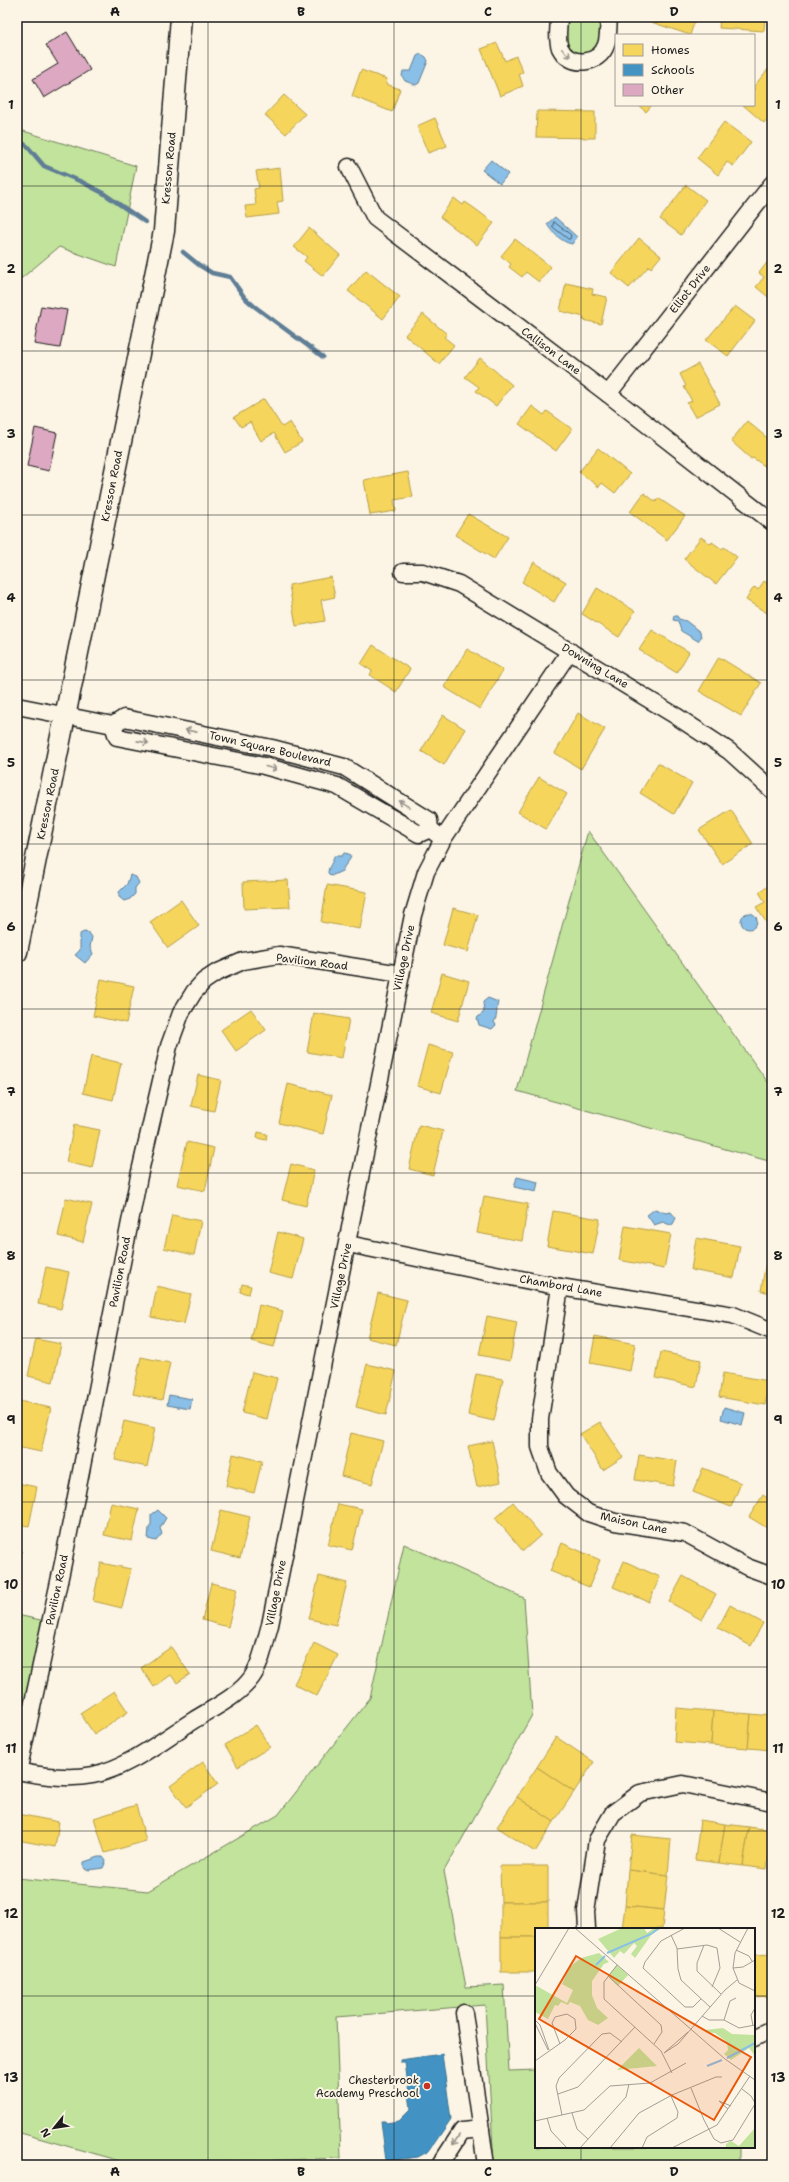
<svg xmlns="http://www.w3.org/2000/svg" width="789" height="2182" font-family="'Shantell Sans',sans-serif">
  <rect width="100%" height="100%" fill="#fcf5e5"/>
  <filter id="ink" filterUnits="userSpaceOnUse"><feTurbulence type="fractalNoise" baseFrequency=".025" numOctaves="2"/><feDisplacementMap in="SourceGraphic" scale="8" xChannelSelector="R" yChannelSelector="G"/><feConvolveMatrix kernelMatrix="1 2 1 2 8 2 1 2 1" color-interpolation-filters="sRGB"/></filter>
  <g filter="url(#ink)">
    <g fill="#c2e39b" stroke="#6f805c">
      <polygon points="559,17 609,17 607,44 573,60 558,32"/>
      <polygon points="17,129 136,166 116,267 59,247 17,282"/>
      <polygon points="588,831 772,1088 772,1162 517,1091"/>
      <polygon points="404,1544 524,1598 532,1715 444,1871 466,1987 504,1985 509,2071 536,2070 536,2147 739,2147 739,2165 494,2165 485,2005 336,2017 341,2158 134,2165 17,2132 17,1878 148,1891 278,1815 370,1698"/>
      <polygon points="17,1615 50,1622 17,1771"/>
    </g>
    <g fill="#8abfe7" stroke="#5e7e96">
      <polygon points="421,54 426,57 428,61 419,83 416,85 405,81 402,76 403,71 411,71 417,56"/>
      <polygon points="491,160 508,174 500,184 482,170"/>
      <path d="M555,217L577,237L572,244C563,243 551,232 547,224Z"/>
      <polygon points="674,616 677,616 679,619 686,621 700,632 701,637 698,641 681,631 678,621 673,620"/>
      <path d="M344,853L349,854L351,857C349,862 344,865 342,871L331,876L328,873C328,866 333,863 334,856H342Z"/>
      <polygon points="130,875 136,877 139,883 135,888 135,894 130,899 124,901 119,897 119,892 127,884"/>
      <circle cx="749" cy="921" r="8"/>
      <polygon points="84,932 89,933 92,937 90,947 93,954 85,963 75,955 80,950 80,934"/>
      <path d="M488,998L498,1002C496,1009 498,1016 494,1022L496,1025L492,1029L479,1025L477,1018L484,1012L483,1002Z"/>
      <polygon points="517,1177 538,1182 536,1192 514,1187"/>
      <polygon points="655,1209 666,1213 671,1212 676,1218 673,1224 670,1225 663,1222 654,1225 647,1215"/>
      <polygon points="169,1395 192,1399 190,1409 167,1405"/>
      <polygon points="724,1407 745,1413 742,1425 721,1419"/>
      <polygon points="158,1510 166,1518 160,1528 162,1534 156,1541 148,1539 149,1528 151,1525 151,1515"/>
      <polygon points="99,1857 103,1857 106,1861 103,1868 89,1870 84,1868 84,1862"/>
    </g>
    <g fill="#f6d55c" stroke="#b59e49">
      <polygon points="653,17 696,17 690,35 651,22"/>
      <polygon points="720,17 765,17 764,31 719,28"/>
      <polygon points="497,43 505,61 516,56 523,72 519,74 523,86 500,96 481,49"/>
      <polygon points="769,68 772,70 772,113 764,123 743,105 754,105 754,86"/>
      <polygon points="361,70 387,79 386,84 400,89 392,112 352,96"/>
      <polygon points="284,95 305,114 286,134 265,115"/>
      <polygon points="638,105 652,105 646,112"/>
      <polygon points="537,111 595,112 595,138 536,137"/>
      <polygon points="435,118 447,146 428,153 417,126"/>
      <polygon points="724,122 751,142 733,166 727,162 718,175 697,158"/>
      <polygon points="280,168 283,201 277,202 279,214 247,218 245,206 256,205 254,189 259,188 256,171"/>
      <polygon points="686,185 706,200 681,235 660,219"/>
      <polygon points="454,198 463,205 465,202 474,208 494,223 477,245 440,217"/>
      <polygon points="309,228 340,255 323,276 304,261 307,257 294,247"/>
      <polygon points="639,238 661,256 651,268 649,266 629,288 611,273"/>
      <polygon points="515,239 551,267 539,282 526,272 522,277 509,267 511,264 501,256"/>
      <polygon points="772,256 772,300 756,287 764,277 759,273"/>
      <polygon points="366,270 400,297 383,319 348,291"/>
      <polygon points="566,283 593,289 592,294 607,297 601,324 583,320 584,317 560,311"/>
      <polygon points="735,306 755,321 728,356 706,340"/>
      <polygon points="423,314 447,334 444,337 454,345 439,364 405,335"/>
      <polygon points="480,358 512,385 496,406 476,391 479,387 465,377"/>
      <polygon points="698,364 720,404 695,417 687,403 692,401 684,387 686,386 680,374"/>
      <polygon points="264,399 282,427 290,422 302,442 285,452 274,433 261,441 250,422 241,427 234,417"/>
      <polygon points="532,406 544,415 547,411 572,429 556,451 519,424"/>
      <polygon points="747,421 772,442 772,471 753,458 751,459 731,441"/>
      <polygon points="598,448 630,474 615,493 602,483 599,487 579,472"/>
      <polygon points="408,472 413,497 394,500 396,511 370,515 364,480"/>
      <polygon points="644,493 656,502 658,498 685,516 667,540 630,512"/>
      <polygon points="468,514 508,537 494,559 455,535"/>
      <polygon points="701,537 711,544 712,542 722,549 724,547 737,557 716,584 684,559"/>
      <polygon points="534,562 566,582 554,602 522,582"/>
      <polygon points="331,577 335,597 321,600 325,621 296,626 289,585"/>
      <polygon points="764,581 772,586 772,616 746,600 752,590 755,587 758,590"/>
      <polygon points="597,588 635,611 619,637 582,614"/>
      <polygon points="652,630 689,652 677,673 639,650"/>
      <polygon points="373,645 410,669 396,692 370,675 372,671 361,664"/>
      <polygon points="467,649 503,670 480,709 444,687"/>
      <polygon points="719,657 761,683 741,716 699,691"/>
      <polygon points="578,713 605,729 581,769 555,753"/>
      <polygon points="443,715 465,729 444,765 421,751"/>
      <polygon points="658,763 692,783 674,814 640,793"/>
      <polygon points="539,777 567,794 546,829 518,812"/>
      <polygon points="731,810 753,844 722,864 699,830"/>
      <polygon points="288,880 290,907 244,909 243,882"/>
      <polygon points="772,884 772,919 766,922 756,907 765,902 759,892"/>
      <polygon points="327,885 367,892 360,929 321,922"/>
      <polygon points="181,900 199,926 168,948 150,922"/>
      <polygon points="453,908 478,915 468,952 443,945"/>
      <polygon points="442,973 469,981 458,1021 431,1013"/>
      <polygon points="101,979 134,986 126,1023 93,1016"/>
      <polygon points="251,1009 266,1030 236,1051 221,1030"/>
      <polygon points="314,1013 349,1019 342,1058 307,1052"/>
      <polygon points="428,1045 453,1052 441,1093 417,1086"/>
      <polygon points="91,1056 121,1063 113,1100 83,1093"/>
      <polygon points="198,1075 221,1080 214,1111 191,1106"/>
      <polygon points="288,1084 332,1095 323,1134 279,1123"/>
      <polygon points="74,1125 100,1130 92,1168 66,1162"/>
      <polygon points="419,1125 443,1131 433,1175 409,1169"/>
      <polygon points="258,1132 267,1134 266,1140 257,1138"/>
      <polygon points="187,1142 214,1148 205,1191 177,1185"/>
      <polygon points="291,1164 314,1170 306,1206 282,1200"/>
      <polygon points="484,1196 528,1204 522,1241 477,1233"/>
      <polygon points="66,1198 92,1204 83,1242 58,1236"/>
      <polygon points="553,1211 600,1219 593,1254 547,1246"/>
      <polygon points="172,1215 201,1221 194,1255 164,1248"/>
      <polygon points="625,1226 671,1234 664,1269 619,1260"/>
      <polygon points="278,1232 303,1239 293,1279 268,1273"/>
      <polygon points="696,1238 740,1246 734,1278 691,1270"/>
      <polygon points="766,1262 772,1263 772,1293 761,1291"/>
      <polygon points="46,1267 69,1272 61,1309 38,1304"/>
      <polygon points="242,1284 251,1286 249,1294 240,1292"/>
      <polygon points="157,1286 191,1294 184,1324 151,1317"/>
      <polygon points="378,1293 407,1300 396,1345 367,1338"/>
      <polygon points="259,1305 283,1311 274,1347 251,1341"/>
      <polygon points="487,1316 517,1322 510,1361 479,1355"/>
      <polygon points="595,1336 635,1344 630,1371 590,1363"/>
      <polygon points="36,1339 61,1344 53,1382 28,1376"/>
      <polygon points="661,1352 701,1360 696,1387 656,1378"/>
      <polygon points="141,1357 170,1363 162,1400 133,1394"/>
      <polygon points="367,1364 396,1371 386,1415 356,1407"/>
      <polygon points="252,1372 277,1378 267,1419 242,1413"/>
      <polygon points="723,1373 769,1381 765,1405 719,1397"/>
      <polygon points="476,1374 503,1379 494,1421 468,1415"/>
      <polygon points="19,1401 51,1408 41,1452 17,1447 17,1410"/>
      <polygon points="124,1421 155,1428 147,1467 115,1460"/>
      <polygon points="600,1422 623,1457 603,1470 580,1434"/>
      <polygon points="351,1433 383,1441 372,1484 341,1476"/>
      <polygon points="492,1441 501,1482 477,1487 468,1446"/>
      <polygon points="233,1454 262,1461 254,1493 226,1486"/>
      <polygon points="639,1455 677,1461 673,1486 635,1480"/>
      <polygon points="703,1468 741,1483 731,1507 693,1492"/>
      <polygon points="17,1483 37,1487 29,1526 17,1524"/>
      <polygon points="763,1495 772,1501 772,1531 749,1517"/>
      <polygon points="513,1502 541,1535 523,1551 495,1518"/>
      <polygon points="111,1503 139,1509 132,1541 104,1535"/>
      <polygon points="338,1504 362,1509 352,1550 328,1545"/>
      <polygon points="221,1510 250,1517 240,1558 211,1551"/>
      <polygon points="562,1543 600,1560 589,1587 550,1571"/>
      <polygon points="17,1550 22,1551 17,1575"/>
      <polygon points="624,1561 660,1577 649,1602 613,1587"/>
      <polygon points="101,1563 131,1569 122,1608 93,1601"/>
      <polygon points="319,1576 347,1583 336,1625 309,1619"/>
      <polygon points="683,1576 716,1594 702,1620 669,1602"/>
      <polygon points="211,1583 237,1589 228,1627 202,1620"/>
      <polygon points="730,1605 763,1623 751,1646 718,1628"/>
      <polygon points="314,1643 338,1655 317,1696 294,1684"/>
      <polygon points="171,1647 190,1674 177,1683 171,1675 154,1687 141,1668"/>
      <polygon points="114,1691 128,1712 94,1734 80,1713"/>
      <polygon points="676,1708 713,1711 711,1745 674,1742"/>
      <polygon points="713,1711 751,1714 748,1748 711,1745"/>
      <polygon points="751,1714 772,1716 772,1750 748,1748"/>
      <polygon points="256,1725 270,1747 238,1767 225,1745"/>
      <polygon points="556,1737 594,1762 574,1792 537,1767"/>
      <polygon points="203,1762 218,1784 186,1807 170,1786"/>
      <polygon points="537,1767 574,1792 554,1822 517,1797"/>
      <polygon points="517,1797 554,1822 535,1852 497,1827"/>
      <polygon points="136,1805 146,1841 105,1853 94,1818"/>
      <polygon points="18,1814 59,1822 55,1847 17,1840"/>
      <polygon points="700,1820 725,1824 719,1863 695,1860"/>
      <polygon points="725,1824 749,1827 743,1866 719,1863"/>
      <polygon points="749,1827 772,1830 767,1869 743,1866"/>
      <polygon points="632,1835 671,1839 668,1875 628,1870"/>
      <polygon points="500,1866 548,1866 548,1902 501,1902"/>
      <polygon points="628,1870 668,1875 664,1910 625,1906"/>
      <polygon points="501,1902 548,1902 548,1929 536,1929 536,1937 501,1937"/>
      <polygon points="625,1906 664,1910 662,1929 622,1929"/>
      <rect x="501" y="1937" width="35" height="35"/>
      <polygon points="772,1954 772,1996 754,1997 754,1955"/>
    </g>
    <polygon fill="#4393c3" stroke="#376f91" points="442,2054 451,2119 429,2151 418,2157 386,2161 381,2121 385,2121 386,2123 399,2121 411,2109 405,2062 400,2062 400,2060"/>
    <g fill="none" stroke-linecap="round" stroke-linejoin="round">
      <polygon stroke="#485d6d" stroke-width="1" points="554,222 571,235 570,239 568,239 553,227"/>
      <g stroke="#5e7e96" stroke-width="4.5">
        <polyline points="17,139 27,146 44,166 82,182 103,193 145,222"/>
        <polyline points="183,252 199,265 212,273 230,277 245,298 254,306 323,357"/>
      </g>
    </g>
    <g fill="#dca8c2" stroke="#1c1c1c">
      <polygon points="67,32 90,70 44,98 33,79 58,64 46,45"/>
      <polygon points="41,306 67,310 60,348 34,344"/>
      <polygon points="35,428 57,433 49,471 27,466"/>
    </g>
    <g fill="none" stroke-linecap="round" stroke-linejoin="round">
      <defs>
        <g id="minor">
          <path d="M559,17C559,27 556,38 560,48C570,68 599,65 606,45C609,36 608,26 609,17"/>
          <polyline points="349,167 375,218 608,394 772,522"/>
          <polyline points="608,394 772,184"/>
          <polyline points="403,572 423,572 459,584 676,716 729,751 772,790"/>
          <polyline points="17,706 113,725 124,718 272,748 344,767 429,820 430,829 443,839"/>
          <polyline points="113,725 117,737 264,766 337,786 419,834 430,829"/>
          <polyline points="348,1244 560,1287 733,1315 772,1331"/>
          <polyline points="560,1287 540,1419 540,1447 549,1473 566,1496 588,1513 615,1522 685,1533 747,1567 772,1576"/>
          <path d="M17,1771C41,1776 68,1780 93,1775C130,1767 162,1740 194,1720C213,1708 239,1696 252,1677C262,1663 265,1641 270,1625L413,915L426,872L443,839L570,651"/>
          <polyline points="18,1772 63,1563 139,1176 169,1046 181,1013 194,992 204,981 216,973 243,961 279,955 401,974"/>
          <polyline points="587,1929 586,1911 597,1840 613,1813 640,1793 683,1784 772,1802"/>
          <polyline points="464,2013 486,2165"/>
          <polyline points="754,2038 772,2029"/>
          <polyline points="440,2165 462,2131 481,2129"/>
        </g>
        <polyline id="major" points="17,952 164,231 181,17"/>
      </defs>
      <use href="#minor" stroke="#1c1c1c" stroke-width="19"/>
      <use href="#major" stroke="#1c1c1c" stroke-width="23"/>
      <use href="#minor" stroke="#fcf5e5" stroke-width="16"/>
      <use href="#major" stroke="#fcf5e5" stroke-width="20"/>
    </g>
    <defs><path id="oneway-shaft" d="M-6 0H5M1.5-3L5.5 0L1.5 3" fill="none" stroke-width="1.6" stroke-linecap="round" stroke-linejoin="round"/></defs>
    <g stroke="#97938b">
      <use href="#oneway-shaft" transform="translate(566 53) rotate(45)"/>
      <use href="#oneway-shaft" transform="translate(191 731) rotate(-169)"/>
      <use href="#oneway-shaft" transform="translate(143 742) rotate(11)"/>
      <use href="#oneway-shaft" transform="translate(271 768) rotate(15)"/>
      <use href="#oneway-shaft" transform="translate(404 804) rotate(-148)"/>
      <use href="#oneway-shaft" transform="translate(456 2140) rotate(123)"/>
    </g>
  </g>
  <path fill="none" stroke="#1c1c1c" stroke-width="1" stroke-opacity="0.55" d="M208,17V2165M394,17V2165M581,17V1929M17,186H772M17,351H772M17,515H772M17,680H772M17,844H772M17,1009H772M17,1173H772M17,1338H772M17,1502H772M17,1667H772M17,1831H772M17,1996H536M754,1996H772M581,2147V2165"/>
  <circle fill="#c8321e" stroke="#fcf5e5" stroke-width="1.5" cx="427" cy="2086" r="4"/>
  <g text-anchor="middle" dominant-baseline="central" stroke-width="4" stroke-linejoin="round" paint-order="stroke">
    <g font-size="11" fill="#1c1c1c" stroke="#fcf5e5">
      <text transform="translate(169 168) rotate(-85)">Kresson Road</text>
      <text transform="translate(690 289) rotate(-52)">Elliot Drive</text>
      <text transform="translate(551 351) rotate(37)">Callison Lane</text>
      <text transform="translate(112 486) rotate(-79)">Kresson Road</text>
      <text transform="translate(595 666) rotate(31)">Downing Lane</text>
      <text transform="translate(270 749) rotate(13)">Town Square Boulevard</text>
      <text transform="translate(48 804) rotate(-78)">Kresson Road</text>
      <text transform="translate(404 958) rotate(-78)">Village Drive</text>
      <text transform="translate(312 962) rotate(7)">Pavilion Road</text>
      <text transform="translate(120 1272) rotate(-79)">Pavilion Road</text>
      <text transform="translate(341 1276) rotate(-78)">Village Drive</text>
      <text transform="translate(561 1286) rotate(10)">Chambord Lane</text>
      <text transform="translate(634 1523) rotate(12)">Maison Lane</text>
      <text transform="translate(57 1590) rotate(-78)">Pavilion Road</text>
      <text transform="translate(276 1593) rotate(-79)">Village Drive</text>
    </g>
    <g font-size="11" fill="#1c1c1c" stroke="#fcf5e5" text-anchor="end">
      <text x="419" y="2080">Chesterbrook<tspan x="419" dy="13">Academy Preschool</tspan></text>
    </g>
  </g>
  <g transform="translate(535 1928)">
    <rect width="220" height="220" fill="#fcf5e5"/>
    <path d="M87,0H109L112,5L119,0H127L117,6L100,30L96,26L102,18L99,15L89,26L85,23L79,30L63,11ZM64,25L74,34L69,36L57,53V67L62,80L73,90L63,97L53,92L45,78L35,74L33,77L26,74L23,78L20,77L13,91L0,84V57L32,75L38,62L27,56L35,39L46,30ZM82,37L93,47L83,58L73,48ZM188,100L197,106L220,107V128L214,120L196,132L189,126L193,122L192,114L180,105L170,104V102ZM104,120L122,138L82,142ZM220,200V220H191V216L196,213L204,218Z" fill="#c2e39b"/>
    <path fill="none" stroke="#8abfe7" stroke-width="2" d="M72,25L116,6L124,0M61,37L70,28M192,130L220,115M172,138L187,132"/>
    <path fill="none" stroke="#a29e95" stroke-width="1" d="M40,0L190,131L220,152M150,0L126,13L110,34L108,40L150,79H158L166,71M183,0L205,14M213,0L200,25L198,40L204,55L220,63M136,7L142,20L143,41L146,52L175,79M169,17L162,35V43L186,66M142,21L172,17L182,20L185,40L177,59M201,22L214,28L217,33M82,37L69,54V71L126,123L137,145M198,40L208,39L220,32M73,48L126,97L127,104L119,116M0,57L34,0M167,88L174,92H189L204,100L220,97M0,92L5,97L14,122M189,92L195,73L201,70M0,95L13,122M218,98L216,87L220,80M129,125L143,116L190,62L202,52M129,125L153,104M0,133L30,112L41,101L40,91L32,86L20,89L17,95L25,116M156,160L169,192L179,211L186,215L198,212L220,176M207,161L216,168L220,175M23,166L43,159L100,99M193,181L184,173L196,178M37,185L42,201L53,211M27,187L21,158L24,150L67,106L75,105L87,114M12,190L16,203L32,220M0,193L49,182L75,158L115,155L151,135M45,220L91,169L94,156M75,220L104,185L137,167L181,149H187M107,220L112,209L142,190L143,184L136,168M137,220L182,197L215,148"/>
    <path fill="#e8590c" fill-opacity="0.15" stroke="#e8590c" stroke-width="2" d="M41,28L216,129L179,192L4,91Z"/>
    <rect width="220" height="220" fill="none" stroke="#1c1c1c" stroke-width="2"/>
  </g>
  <rect width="789" height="2182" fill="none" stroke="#fcf5e5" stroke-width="44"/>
  <rect x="615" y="34" width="140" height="72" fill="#fcf5e5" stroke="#a29e95"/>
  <rect x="623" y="44" width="20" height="12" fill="#f6d55c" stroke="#a29e95"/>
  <text x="651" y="54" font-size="12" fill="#1c1c1c">Homes</text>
  <rect x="623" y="64" width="20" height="12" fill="#4393c3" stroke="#a29e95"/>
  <text x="651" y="74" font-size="12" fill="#1c1c1c">Schools</text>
  <rect x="623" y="84" width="20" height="12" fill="#dca8c2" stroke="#a29e95"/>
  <text x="651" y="94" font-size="12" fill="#1c1c1c">Other</text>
  <g transform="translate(54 2128) rotate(240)" stroke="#fcf5e5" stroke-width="3" paint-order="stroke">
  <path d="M0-3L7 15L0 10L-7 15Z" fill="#1c1c1c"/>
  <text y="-6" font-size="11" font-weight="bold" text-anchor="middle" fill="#1c1c1c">N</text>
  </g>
  <rect x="22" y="22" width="745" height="2138" fill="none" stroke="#1c1c1c" stroke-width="1.5"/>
  <g font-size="13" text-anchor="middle" font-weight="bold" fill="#1c1c1c">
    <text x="115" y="16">A</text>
    <text x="301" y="16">B</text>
    <text x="488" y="16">C</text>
    <text x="674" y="16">D</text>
    <text x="11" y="109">1</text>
    <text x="778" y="109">1</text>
    <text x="11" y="273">2</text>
    <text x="778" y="273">2</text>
    <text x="11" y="438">3</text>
    <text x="778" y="438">3</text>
    <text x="11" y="602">4</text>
    <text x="778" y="602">4</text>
    <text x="11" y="767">5</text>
    <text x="778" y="767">5</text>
    <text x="11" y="931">6</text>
    <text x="778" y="931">6</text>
    <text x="11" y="1096">7</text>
    <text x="778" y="1096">7</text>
    <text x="11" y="1260">8</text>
    <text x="778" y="1260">8</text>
    <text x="11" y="1424">9</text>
    <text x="778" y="1424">9</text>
    <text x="11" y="1589">10</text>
    <text x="778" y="1589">10</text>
    <text x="11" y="1753">11</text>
    <text x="778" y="1753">11</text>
    <text x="11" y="1918">12</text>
    <text x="778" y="1918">12</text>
    <text x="11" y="2082">13</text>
    <text x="778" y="2082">13</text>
    <text x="115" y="2176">A</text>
    <text x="301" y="2176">B</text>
    <text x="488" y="2176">C</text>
    <text x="674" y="2176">D</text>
  </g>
</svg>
